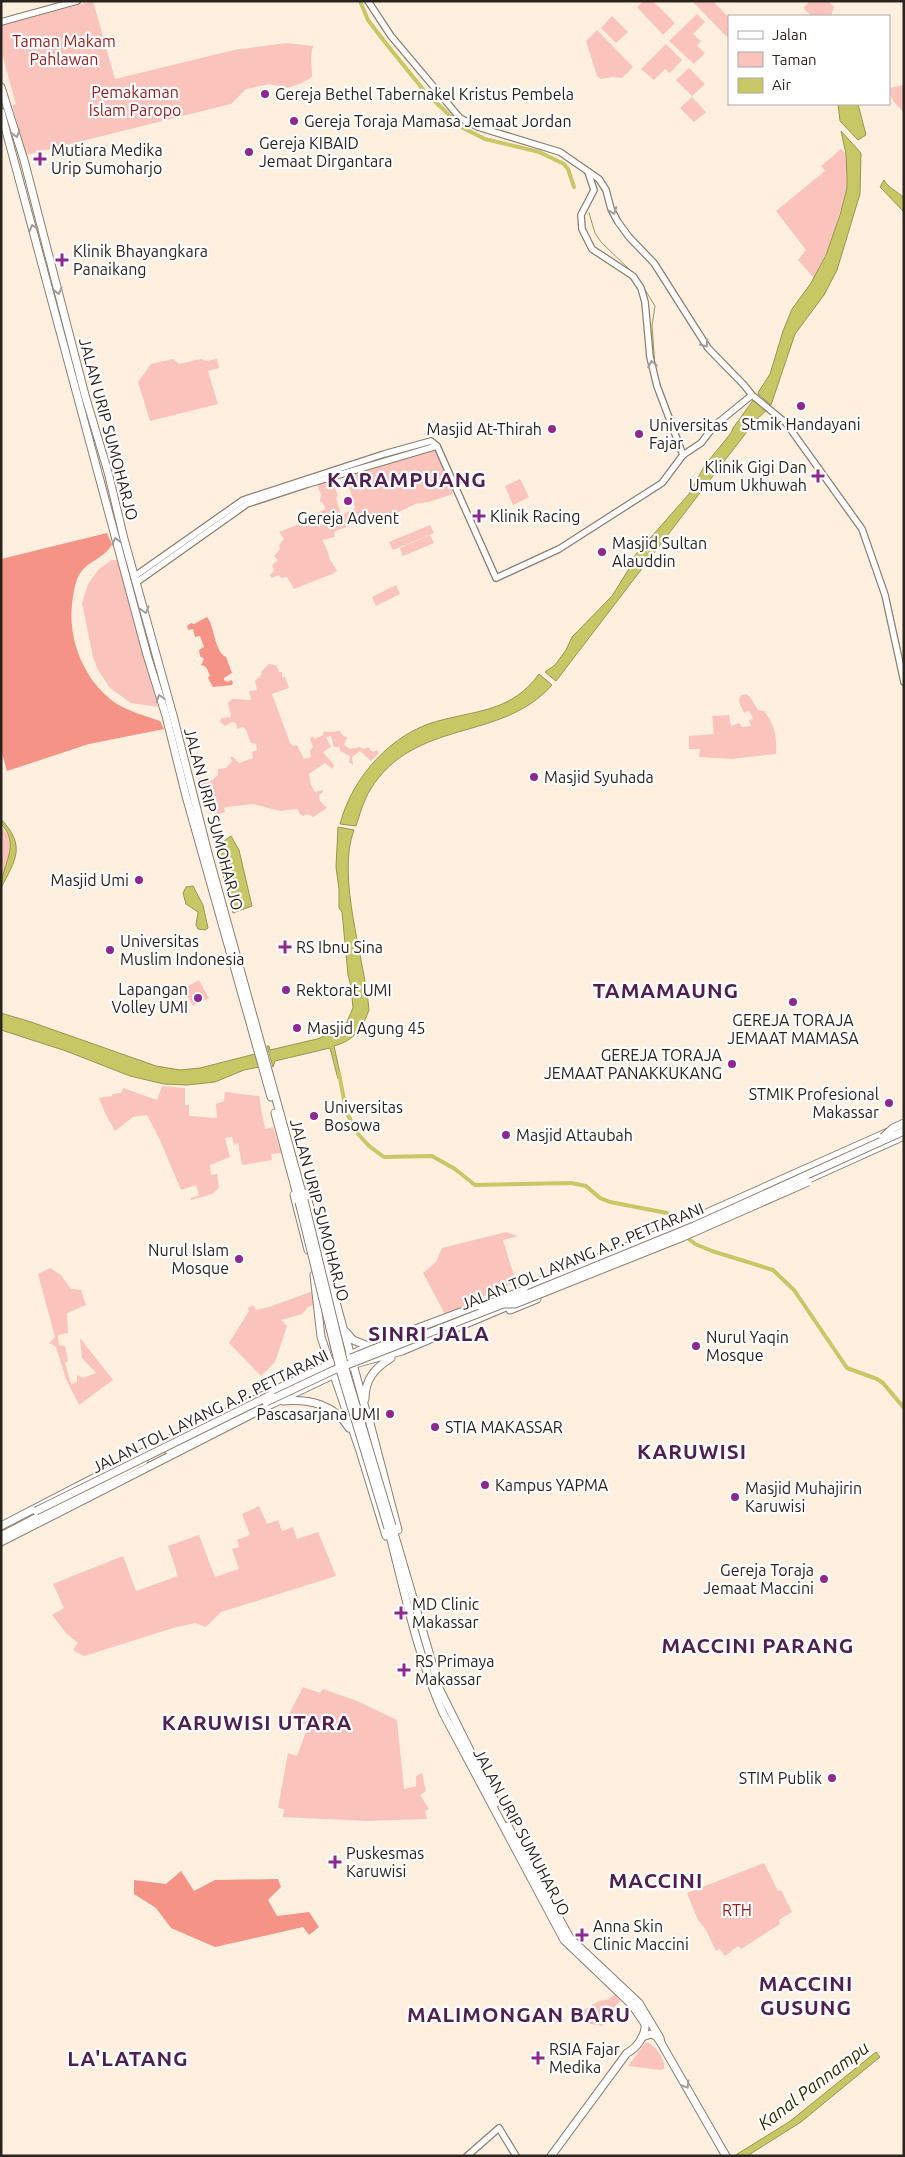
<svg xmlns="http://www.w3.org/2000/svg" width="905" height="2157" font-family="Ubuntu,sans-serif">
  <rect width="100%" height="100%" fill="#ffefdf"/>
  <g fill="#fac4bc">
    <path d="M93,1L115,79L234,50L286,43L313,46C310,58 312,66 312,77L302,83L287,88L270,84L246,89L231,104L26,155L12,105L16,104L1,50V25Z"/>
    <polygon points="643,1 653,1 675,23 663,35 637,7"/>
    <polygon points="692,1 713,1 729,18 729,39"/>
    <polygon points="810,1 828,1 834,7 831,16 812,16 803,8"/>
    <polygon points="697,14 705,22 693,34 701,41 697,46 705,53 694,64 669,41"/>
    <polygon points="612,16 628,32 616,43 601,28"/>
    <polygon points="597,30 633,67 622,78 612,77 601,79 597,76 586,41"/>
    <polygon points="666,44 682,60 670,73 665,69 654,80 641,69"/>
    <polygon points="689,68 705,84 692,96 676,80"/>
    <path d="M903,85L904,87V113C897,105 889,99 889,88Z"/>
    <polygon points="692,97 706,112 694,122 680,108"/>
    <polygon points="841,149 846,154 847,188 831,243 814,278 798,260 806,250 776,211 825,171 821,166"/>
    <polygon points="173,359 179,364 201,359 206,361 217,359 219,368 208,371 218,404 150,421 138,382 151,364"/>
    <polygon points="435,448 451,482 453,494 429,502 415,504 397,513 374,517 375,522 370,524 362,521 336,531 334,533 335,537 322,540 328,552 330,560 337,571 332,574 294,589 287,577 281,578 279,575 272,578 270,575 274,571 272,565 278,560 274,556 280,549 279,545 284,539 279,532 317,517 316,515 314,514 326,509 322,502 320,502 321,495 317,484 332,480 338,496 336,498 341,514 344,514 355,508 346,475"/>
    <polygon points="520,479 529,497 513,505 505,486"/>
    <polygon points="430,525 434,533 393,550 389,542"/>
    <polygon points="430,535 434,543 403,556 400,548"/>
    <polygon points="112,560 117,560 158,707 131,703 110,688 98,670 93,657 82,603 88,584 99,569"/>
    <polygon points="396,585 400,594 376,606 372,597"/>
    <polygon points="269,664 276,665 279,672 282,672 282,677 285,677 289,688 272,694 290,743 293,746 297,745 304,759 311,757 310,750 313,747 310,739 312,736 315,739 323,735 324,731 327,732 340,731 343,736 347,737 344,745 350,749 360,747 364,749 368,747 373,752 377,750 379,753 371,761 360,751 352,757 353,765 349,762 350,756 340,751 340,747 334,747 331,736 326,737 331,747 323,752 334,765 333,769 325,763 309,774 311,785 315,792 323,790 323,792 319,795 320,801 327,808 313,817 308,814 303,816 299,813 298,809 280,811 253,804 227,807 224,808 225,812 217,815 213,812 214,808 219,807 217,802 213,803 210,796 213,788 207,790 205,787 197,788 200,777 211,781 218,775 218,769 226,768 232,761 230,757 233,757 239,763 253,758 252,752 257,750 256,744 251,743 246,730 243,727 237,729 236,723 232,722 225,726 220,722 221,718 231,717 228,703 232,699 251,700 249,691 257,690 255,681 262,674 261,672"/>
    <path d="M746,694L750,697L758,710L764,711C775,724 777,737 776,754L732,759L699,757L700,749H689V736L714,734L712,716L729,715L731,726L739,723L742,727L751,726L749,720L753,719L749,711L744,713L739,702L740,696Z"/>
    <polygon points="1,827 13,840 11,860 1,882"/>
    <polygon points="199,980 209,998 193,1006 183,989"/>
    <polygon points="162,1086 185,1088 185,1105 189,1105 189,1116 217,1118 216,1104 224,1101 225,1092 259,1096 265,1129 273,1127 281,1153 271,1154 272,1160 242,1165 238,1143 234,1145 232,1137 225,1138 230,1157 210,1165 211,1175 217,1174 219,1188 212,1194 191,1200 191,1198 199,1195 196,1185 181,1190 160,1140 147,1115 133,1117 115,1131 105,1113 99,1098 112,1096 112,1094 116,1094 117,1093 121,1093 123,1088 157,1100"/>
    <polygon points="506,1232 518,1236 503,1240 516,1282 445,1314 423,1273 436,1262 442,1248"/>
    <polygon points="50,1268 61,1275 71,1289 81,1290 86,1305 67,1313 68,1333 58,1335 59,1345 65,1346 68,1361 65,1363 71,1384 77,1382 77,1375 83,1378 96,1373 82,1358 80,1338 113,1380 79,1405 66,1379 56,1347 49,1343 55,1337 38,1274"/>
    <polygon points="316,1290 317,1304 308,1307 302,1314 281,1320 287,1326 275,1362 261,1376 229,1343 249,1311 248,1308 253,1305 256,1310 269,1307"/>
    <polygon points="259,1506 267,1524 278,1520 282,1531 293,1527 297,1539 318,1532 336,1576 221,1612 206,1627 195,1623 173,1628 84,1656 73,1650 78,1643 66,1633 52,1615 64,1608 53,1584 123,1556 136,1591 178,1576 168,1546 199,1535 215,1577 239,1569 232,1549 239,1547 237,1540 250,1535 242,1514"/>
    <polygon points="303,1687 320,1693 323,1689 357,1701 397,1720 404,1789 416,1786 416,1776 422,1773 426,1791 420,1795 429,1809 425,1811 427,1819 366,1821 283,1817 284,1809 278,1808 288,1753 297,1756 308,1726 288,1716"/>
    <polygon points="764,1863 778,1891 781,1890 792,1912 779,1920 780,1924 741,1949 738,1946 725,1956 720,1949 716,1951 706,1930 698,1920 687,1893"/>
    <path d="M615,1994L620,2001L609,2013V2021L602,2026C590,2023 586,2026 579,2013L597,2002L609,1999Z"/>
    <path d="M646,2042C655,2044 666,2060 664,2069L660,2070L628,2066Z"/>
  </g>
  <g fill="#f59387">
    <path d="M107,533L112,544C105,558 90,560 81,572C75,579 73,596 72,605C68,641 85,683 117,704C130,712 146,716 160,721L164,729L89,744L7,771L1,750V559Z"/>
    <path d="M207,617C215,627 214,651 226,657L232,673L224,678V680L227,682L231,680L233,682L232,685L213,687L208,678L210,675C207,671 208,666 201,665L204,659L200,656L199,650L204,647L200,636L195,637L193,629L188,630L187,626L191,623L194,624Z"/>
    <polygon points="181,1871 194,1891 215,1880 278,1879 281,1887 268,1900 277,1916 309,1912 319,1927 309,1935 303,1927 215,1947 171,1928 156,1908 134,1894 134,1880 166,1884"/>
  </g>
  <g fill="#c7c766" stroke="#989650">
    <polygon points="838,104 858,104 866,135 858,140 840,121"/>
    <polygon points="841,131 861,153 860,194 837,270 824,295 795,334 771,405 758,394 759,391 770,374 783,331 792,309 811,283 826,255 840,215 847,188 847,177 846,154"/>
    <path d="M884,180C888,188 897,191 904,198V212L880,187Z"/>
    <polygon points="754,399 767,410 757,419 732,451 556,681 545,672 555,665 566,650 572,637 612,596 632,564 630,561 689,494 705,465 731,433 733,428"/>
    <path d="M539,674L552,685C501,743 415,717 370,790C363,802 360,814 356,826L340,824C352,777 392,733 438,721C479,710 512,711 539,674Z"/>
    <path d="M1,819C26,846 16,859 1,888C1,865 22,845 1,824Z"/>
    <path d="M338,827L354,830C336,877 365,960 369,1010C362,1029 355,1040 334,1046L341,1078L338,1079L330,1048L275,1061L273,1067L267,1046H269L270,1050L317,1039L335,1032L346,1024L353,1008L351,986L348,975L342,912L339,908V889L336,867Z"/>
    <polygon points="231,836 239,850 252,906 233,913 216,847"/>
    <polygon points="193,886 203,905 208,928 205,930 198,929 196,925 198,912 186,904 183,893 186,887"/>
    <polygon points="1,1013 31,1022 156,1066 180,1070 200,1068 255,1054 259,1067 244,1070 215,1082 187,1085 164,1084 130,1076 66,1051 1,1030"/>
    <polygon points="876,2052 880,2057 801,2122 747,2156 734,2156 789,2122"/>
  </g>
  <g fill="none" stroke-linecap="round" stroke-linejoin="round">
    <g stroke="#989650" stroke-width="1">
      <polyline points="589,213 595,233 601,242 633,273"/>
      <polyline points="644,288 655,306 652,326 655,366"/>
      <polyline points="659,382 682,443"/>
    </g>
    <g stroke="#c7c766" stroke-width="4">
      <polyline points="360,1 368,20 384,41 426,93 463,128 485,139 539,152 564,164 568,169 574,187"/>
      <polyline points="339,1073 346,1111 351,1121 358,1134 369,1146 384,1157 432,1156 455,1169 475,1185 571,1183 586,1186 600,1198 610,1202 667,1213 679,1226"/>
      <polyline points="685,1236 695,1244 712,1251 773,1270 794,1290 847,1368 877,1379 883,1383 904,1408"/>
    </g>
    <defs>
      <g id="secondary">
        <polyline points="368,1 391,36 460,118 478,127 560,152 599,179 606,190 611,209 618,222 629,237 654,263 708,348 744,385 752,395 786,423 862,529 885,595 904,682"/>
        <polyline points="1,22 77,1"/>
        <polyline points="588,172 594,190 581,215 582,229 592,249 633,276 641,288 645,302 650,357 657,386 683,455"/>
        <polyline points="135,576 243,500 384,454 431,441 437,446 496,578 559,549 662,483 683,455 701,443 714,426 752,395"/>
        <polyline points="137,582 247,504 308,484 437,446"/>
        <polyline points="467,2156 499,2128 516,2156"/>
      </g>
      <g id="highway">
        <polyline points="1,87 24,160 85,395 108,472 124,539 174,719 208,853 304,1200"/>
        <polyline points="1,112 147,655 166,716 186,796 271,1097"/>
        <polyline points="275,1113 299,1202"/>
        <polyline points="802,1182 904,1136"/>
        <polyline points="306,1193 367,1415"/>
        <polyline points="294,1195 308,1250"/>
        <polyline points="314,1275 321,1337 360,1451 386,1536"/>
        <polyline points="518,1290 675,1227 888,1132"/>
        <polyline points="510,1310 537,1299"/>
        <polyline points="346,1332 353,1340 368,1346"/>
        <path d="M365,1399C365,1379 375,1368 391,1358"/>
        <path d="M283,1401C310,1399 334,1404 349,1428"/>
        <polyline points="367,1412 398,1530"/>
        <polyline points="168,1450 253,1409"/>
        <polyline points="1,1526 163,1442 367,1347 485,1303"/>
        <polyline points="392,1526 440,1690 496,1803"/>
        <path d="M388,1528C404,1589 417,1655 443,1713L564,1940L632,2005L645,2024C646,2035 637,2048 627,2053L551,2156"/>
        <polyline points="1,1536 144,1461"/>
        <polyline points="1,1542 272,1404 358,1363 402,1351 513,1304"/>
        <polyline points="508,1826 570,1938 639,2003 660,2038 661,2043"/>
        <polyline points="642,2037 651,2034 656,2036 661,2043 726,2156"/>
      </g>
    </defs>
    <use href="#secondary" stroke="#8c7e6f" stroke-width="8"/>
    <use href="#highway" stroke="#8c7e6f" stroke-width="9"/>
    <use href="#secondary" stroke="#fff" stroke-width="5.5"/>
    <use href="#highway" stroke="#fff" stroke-width="7"/>
    <defs>
      <g id="highway-bridge">
        <polyline points="883,1137 893,1128 904,1123"/>
        <polyline points="304,1200 346,1372 392,1526"/>
        <polyline points="299,1202 341,1373 388,1528"/>
        <polyline points="505,1304 515,1304 683,1237 808,1182"/>
        <polyline points="481,1307 524,1290"/>
        <polyline points="351,1358 396,1340"/>
        <polyline points="266,1402 334,1370 503,1304 694,1226 904,1131"/>
        <polyline points="36,1511 271,1395"/>
      </g>
    </defs>
    <use href="#highway-bridge" stroke="#8c7e6f" stroke-width="9" stroke-linecap="butt"/>
    <use href="#highway-bridge" stroke="#fff" stroke-width="7"/>
  </g>
  <defs><path id="oneway-chevron" d="M-2-3.5L2.5 0L-2 3.5" fill="none" stroke-width="1.6" stroke-linecap="round" stroke-linejoin="round" transform="scale(1.25)"/></defs>
  <g stroke="#9f9c9a">
    <use href="#oneway-chevron" transform="translate(16 134) rotate(73)"/>
    <use href="#oneway-chevron" transform="translate(613 211) rotate(70)"/>
    <use href="#oneway-chevron" transform="translate(33 228) rotate(-105)"/>
    <use href="#oneway-chevron" transform="translate(58 291) rotate(76)"/>
    <use href="#oneway-chevron" transform="translate(705 344) rotate(54)"/>
    <use href="#oneway-chevron" transform="translate(652 364) rotate(-101)"/>
    <use href="#oneway-chevron" transform="translate(116 541) rotate(-106)"/>
    <use href="#oneway-chevron" transform="translate(145 610) rotate(74)"/>
    <use href="#oneway-chevron" transform="translate(160 698) rotate(-108)"/>
    <use href="#oneway-chevron" transform="translate(686 2085) rotate(58)"/>
  </g>
  <g fill="#8c288f" stroke="#fff" stroke-width="2">
    <circle cx="265" cy="94" r="5"/>
    <circle cx="294" cy="121" r="5"/>
    <circle cx="249" cy="152" r="5"/>
    <path d="M37.5 151.5h5v5h5v5h-5v5h-5v-5h-5v-5h5z"/>
    <path d="M59.5 252.5h5v5h5v5h-5v5h-5v-5h-5v-5h5z"/>
    <circle cx="801" cy="406" r="5"/>
    <circle cx="552" cy="429" r="5"/>
    <circle cx="639" cy="434" r="5"/>
    <path d="M815.5 468.5h5v5h5v5h-5v5h-5v-5h-5v-5h5z"/>
    <circle cx="348" cy="501" r="5"/>
    <path d="M476.5 508.5h5v5h5v5h-5v5h-5v-5h-5v-5h5z"/>
    <circle cx="602" cy="552" r="5"/>
    <circle cx="534" cy="777" r="5"/>
    <circle cx="139" cy="880" r="5"/>
    <path d="M282.5 939.5h5v5h5v5h-5v5h-5v-5h-5v-5h5z"/>
    <circle cx="110" cy="950" r="5"/>
    <circle cx="286" cy="990" r="5"/>
    <circle cx="198" cy="998" r="5"/>
    <circle cx="793" cy="1002" r="5"/>
    <circle cx="297" cy="1028" r="5"/>
    <circle cx="732" cy="1064" r="5"/>
    <circle cx="889" cy="1103" r="5"/>
    <circle cx="314" cy="1116" r="5"/>
    <circle cx="506" cy="1135" r="5"/>
    <circle cx="239" cy="1259" r="5"/>
    <circle cx="696" cy="1346" r="5"/>
    <circle cx="390" cy="1414" r="5"/>
    <circle cx="435" cy="1427" r="5"/>
    <circle cx="485" cy="1485" r="5"/>
    <circle cx="735" cy="1497" r="5"/>
    <circle cx="824" cy="1579" r="5"/>
    <path d="M398.5 1605.5h5v5h5v5h-5v5h-5v-5h-5v-5h5z"/>
    <path d="M401.5 1662.5h5v5h5v5h-5v5h-5v-5h-5v-5h5z"/>
    <circle cx="832" cy="1778" r="5"/>
    <path d="M332.5 1854.5h5v5h5v5h-5v5h-5v-5h-5v-5h5z"/>
    <path d="M579.5 1927.5h5v5h5v5h-5v5h-5v-5h-5v-5h5z"/>
    <path d="M535.5 2050.5h5v5h5v5h-5v5h-5v-5h-5v-5h5z"/>
  </g>
  <g text-anchor="middle" dominant-baseline="central" stroke-width="4.5" stroke-linejoin="round" paint-order="stroke">
    <g font-size="16" fill="#8f1c19" stroke="#fff">
      <text x="64" y="41">Taman Makam<tspan x="64" dy="18">Pahlawan</tspan></text>
      <text x="135" y="92">Pemakaman<tspan x="135" dy="18">Islam Paropo</tspan></text>
      <text x="737" y="1910">RTH</text>
    </g>
    <g font-size="16" fill="#2a241e" stroke="#fff" text-anchor="start">
      <text x="275" y="94">Gereja Bethel Tabernakel Kristus Pembela</text>
      <text x="304" y="121">Gereja Toraja Mamasa Jemaat Jordan</text>
      <text x="259" y="143">Gereja KIBAID<tspan x="259" dy="18">Jemaat Dirgantara</tspan></text>
      <text x="51" y="150">Mutiara Medika<tspan x="51" dy="18">Urip Sumoharjo</tspan></text>
      <text x="73" y="251">Klinik Bhayangkara<tspan x="73" dy="18">Panaikang</tspan></text>
      <text x="801" y="424" text-anchor="middle">Stmik Handayani</text>
      <text x="649" y="425">Universitas<tspan x="649" dy="18">Fajar</tspan></text>
      <text x="542" y="429" text-anchor="end">Masjid At-Thirah</text>
      <text x="807" y="467" text-anchor="end">Klinik Gigi Dan<tspan x="807" dy="18">Umum Ukhuwah</tspan></text>
      <text x="490" y="516">Klinik Racing</text>
      <text x="348" y="518" text-anchor="middle">Gereja Advent</text>
      <text x="612" y="543">Masjid Sultan<tspan x="612" dy="18">Alauddin</tspan></text>
      <text x="544" y="777">Masjid Syuhada</text>
      <text x="129" y="880" text-anchor="end">Masjid Umi</text>
      <text x="120" y="941">Universitas<tspan x="120" dy="18">Muslim Indonesia</tspan></text>
      <text x="296" y="947">RS Ibnu Sina</text>
      <text x="188" y="989" text-anchor="end">Lapangan<tspan x="188" dy="18">Volley UMI</tspan></text>
      <text x="296" y="990">Rektorat UMI</text>
      <text x="793" y="1020" text-anchor="middle">GEREJA TORAJA<tspan x="793" dy="18">JEMAAT MAMASA</tspan></text>
      <text x="307" y="1028">Masjid Agung 45</text>
      <text x="722" y="1055" text-anchor="end">GEREJA TORAJA<tspan x="722" dy="18">JEMAAT PANAKKUKANG</tspan></text>
      <text x="879" y="1094" text-anchor="end">STMIK Profesional<tspan x="879" dy="18">Makassar</tspan></text>
      <text x="324" y="1107">Universitas<tspan x="324" dy="18">Bosowa</tspan></text>
      <text x="516" y="1135">Masjid Attaubah</text>
      <text x="229" y="1250" text-anchor="end">Nurul Islam<tspan x="229" dy="18">Mosque</tspan></text>
      <text x="706" y="1337">Nurul Yaqin<tspan x="706" dy="18">Mosque</tspan></text>
      <text x="380" y="1414" text-anchor="end">Pascasarjana UMI</text>
      <text x="445" y="1427">STIA MAKASSAR</text>
      <text x="495" y="1485">Kampus YAPMA</text>
      <text x="745" y="1488">Masjid Muhajirin<tspan x="745" dy="18">Karuwisi</tspan></text>
      <text x="814" y="1570" text-anchor="end">Gereja Toraja<tspan x="814" dy="18">Jemaat Maccini</tspan></text>
      <text x="412" y="1604">MD Clinic<tspan x="412" dy="18">Makassar</tspan></text>
      <text x="415" y="1661">RS Primaya<tspan x="415" dy="18">Makassar</tspan></text>
      <text x="822" y="1778" text-anchor="end">STIM Publik</text>
      <text x="346" y="1853">Puskesmas<tspan x="346" dy="18">Karuwisi</tspan></text>
      <text x="593" y="1926">Anna Skin<tspan x="593" dy="18">Clinic Maccini</tspan></text>
      <text x="549" y="2049">RSIA Fajar<tspan x="549" dy="18">Medika</tspan></text>
    </g>
    <g font-size="16" fill="#2a241e" stroke="#fff">
      <text transform="translate(109 429) rotate(75)">JALAN URIP SUMOHARJO</text>
      <text transform="translate(214 819) rotate(75)">JALAN URIP SUMOHARJO</text>
      <text transform="translate(320 1210) rotate(75)">JALAN URIP SUMOHARJO</text>
      <text transform="translate(582 1256) rotate(-22)">JALAN TOL LAYANG A.P. PETTARANI</text>
      <text transform="translate(210 1411) rotate(-26)">JALAN TOL LAYANG A.P. PETTARANI</text>
      <text transform="translate(522 1832) rotate(62)">JALAN URIP SUMUHARJO</text>
    </g>
    <g font-size="18" font-style="italic" fill="#2f2f04" stroke="#fff">
      <text transform="translate(813 2085) rotate(-37)">Kanal Pannampu</text>
    </g>
    <g font-size="21" font-weight="bold" letter-spacing="1" fill="#4f1f50" stroke="#fff">
      <text x="407" y="479">KARAMPUANG</text>
      <text x="666" y="990">TAMAMAUNG</text>
      <text x="429" y="1333">SINRI JALA</text>
      <text x="692" y="1451">KARUWISI</text>
      <text x="758" y="1645">MACCINI PARANG</text>
      <text x="257" y="1722">KARUWISI UTARA</text>
      <text x="656" y="1880">MACCINI</text>
      <text x="806" y="1983">MACCINI<tspan x="806" dy="24">GUSUNG</tspan></text>
      <text x="519" y="2014">MALIMONGAN BARU</text>
      <text x="128" y="2058">LA'LATANG</text>
    </g>
  </g>
  <rect width="905" height="2157" fill="none" stroke="#2a241e" stroke-width="5"/>
  <rect x="728" y="15" width="162" height="90" fill="#ffffff" stroke="#aaa7a5"/>
  <rect x="738" y="31" width="25" height="8" fill="#ffffff" stroke="#aaa7a5"/>
  <text x="772" y="40" font-size="15" fill="#2a241e">Jalan</text>
  <rect x="738" y="52" width="25" height="15" fill="#fac4bc" stroke="#aaa7a5"/>
  <text x="772" y="65" font-size="15" fill="#2a241e">Taman</text>
  <rect x="738" y="78" width="25" height="15" fill="#c7c766" stroke="#aaa7a5"/>
  <text x="772" y="90" font-size="15" fill="#2a241e">Air</text>
</svg>
